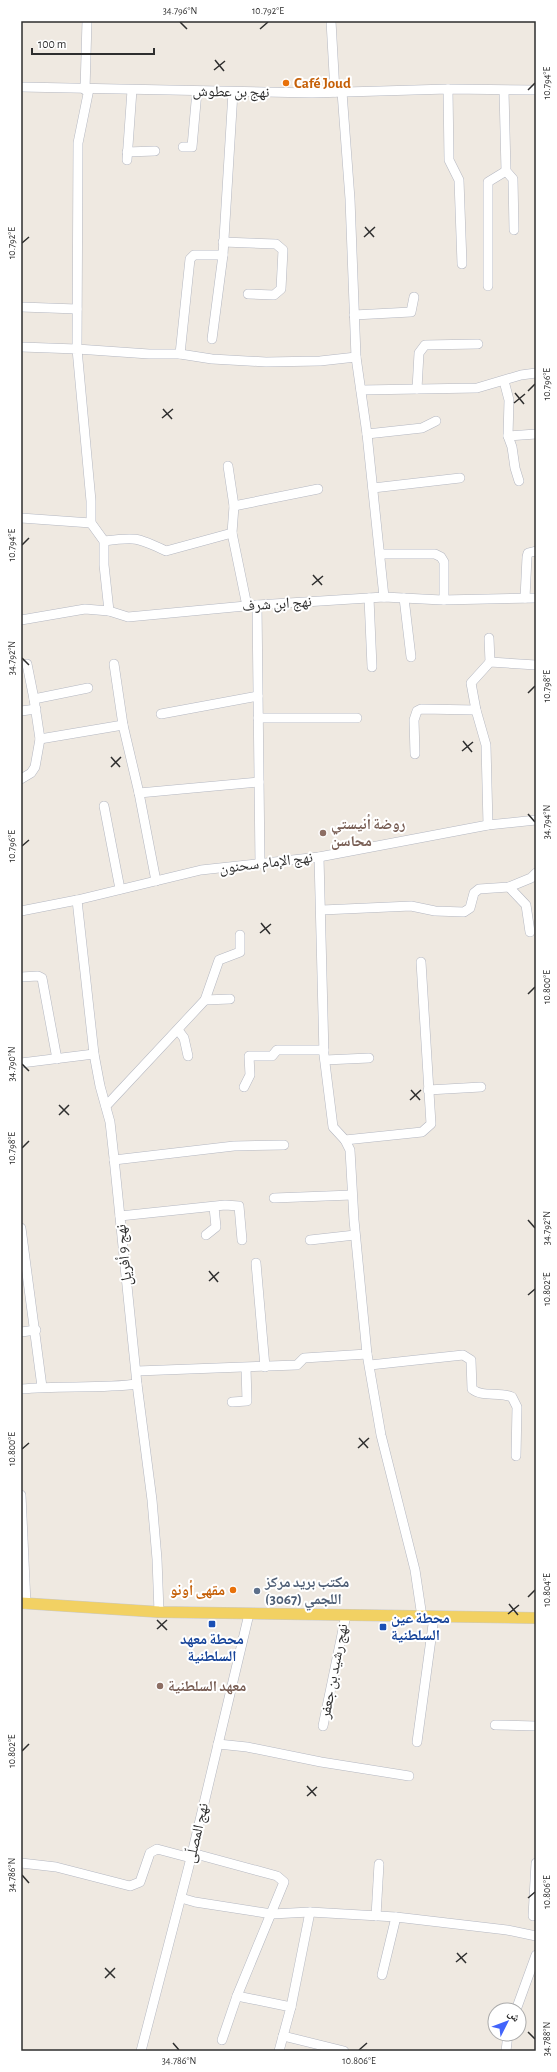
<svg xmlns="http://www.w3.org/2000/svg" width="557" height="2072" font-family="'Alegreya Sans','Noto Naskh Arabic',sans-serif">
  <rect width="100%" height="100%" fill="#efe9e1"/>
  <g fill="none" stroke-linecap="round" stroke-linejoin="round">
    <defs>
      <g id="minor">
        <polyline points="331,21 335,92"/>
        <polyline points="21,87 312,93 448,89 536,90"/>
        <polyline points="89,89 78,143 77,349 149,354 180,354 212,359 266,362 320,361 356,357"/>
        <polyline points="448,89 449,160 459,180 462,264"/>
        <polyline points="85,90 87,21"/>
        <polyline points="504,91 506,171 513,179 514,230"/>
        <polyline points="342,92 350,199 356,357 367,434 384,597"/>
        <polyline points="183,147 192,147 197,91"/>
        <polyline points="127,152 155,151"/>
        <polyline points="127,160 132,90"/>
        <polyline points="223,242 276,244 283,250 281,289 274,295 248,294"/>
        <polyline points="488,286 488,182 506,171"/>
        <polyline points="21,307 77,309"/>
        <polyline points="354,315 411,312 414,297"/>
        <polyline points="212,339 223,255"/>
        <polyline points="21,347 77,349 91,501 91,523 104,541 104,565 109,611"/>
        <polyline points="180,354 190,259 194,255 223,255 233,92"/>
        <polyline points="504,381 509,400 508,436 512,447 515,468 519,481"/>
        <polyline points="417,389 419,353 425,345 478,344"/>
        <polyline points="361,390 477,388 521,375 536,373"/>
        <polyline points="367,434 422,428 436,421"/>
        <polyline points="508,436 536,434"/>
        <polyline points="373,488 460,478"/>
        <polyline points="234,506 318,489"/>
        <polyline points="21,518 91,523"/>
        <polyline points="232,533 247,606"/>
        <path d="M104,541C135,537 137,537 166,551L232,533L234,506L228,466"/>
        <polyline points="380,554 435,554 441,557 444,562 444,600"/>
        <polyline points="369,598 372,667"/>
        <polyline points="404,598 411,657"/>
        <polyline points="525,598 527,557 528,553 536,551"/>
        <polyline points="257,605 260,864"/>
        <polyline points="21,620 85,609 109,611 128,617 257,605 384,597 442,600 536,598"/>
        <polyline points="489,638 490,662"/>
        <polyline points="27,664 34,699"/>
        <polyline points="114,664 123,725"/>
        <polyline points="21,711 36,709"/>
        <polyline points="161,714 258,696"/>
        <polyline points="258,718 357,718"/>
        <polyline points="40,739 123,725 139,793 156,881"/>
        <polyline points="415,754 414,720 417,711 421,709 476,710"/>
        <polyline points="21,779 31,773 35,767 40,739 34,699 88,688"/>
        <polyline points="139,793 259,782"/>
        <polyline points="104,806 120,889"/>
        <polyline points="488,825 486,745 476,710 471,683 490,662 536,665"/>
        <polyline points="319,857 324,1055 333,1127 345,1140 350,1150 354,1220 367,1354 381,1435 415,1570 422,1617"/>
        <polyline points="509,887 526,905 530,932"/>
        <polyline points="77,900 94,1054 100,1086 110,1122 114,1158 137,1384 152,1500 157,1559 159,1612"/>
        <polyline points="322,910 411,906 435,911 464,912 470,908 474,893 479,889 509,887 531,878 536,873"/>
        <polyline points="21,911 77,900 201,870 319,857 488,825 536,820"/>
        <polyline points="21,977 38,976 42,978 57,1059"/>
        <polyline points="205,1000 230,999"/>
        <polyline points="178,1030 184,1038 188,1056"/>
        <polyline points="325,1060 369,1058"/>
        <polyline points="21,1063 94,1054"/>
        <polyline points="244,1087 250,1075 249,1056 272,1056 277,1050 324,1050"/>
        <polyline points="428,1090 481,1087"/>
        <polyline points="106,1106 205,1000 219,960 240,952 240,935"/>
        <polyline points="345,1140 422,1132 431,1124 421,962"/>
        <polyline points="114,1160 234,1146 284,1145"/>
        <polyline points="274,1198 352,1195"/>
        <polyline points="120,1216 225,1205 239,1206 242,1240"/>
        <polyline points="21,1228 42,1387"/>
        <polyline points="206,1235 216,1227 214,1207"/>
        <polyline points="310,1240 355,1235"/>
        <polyline points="256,1263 265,1367"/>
        <polyline points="21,1332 36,1330"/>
        <path d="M370,1365L463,1355L471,1360L472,1389C483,1398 498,1391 512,1397L517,1407L516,1456"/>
        <polyline points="137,1371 297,1365 304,1358 367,1354"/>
        <path d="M21,1389C60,1385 99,1389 137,1384"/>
        <polyline points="232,1402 247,1401 246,1368"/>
        <polyline points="21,1495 26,1604"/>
        <polyline points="495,1725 536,1726"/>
        <polyline points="323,1726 346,1615"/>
        <polyline points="417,1742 434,1617"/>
        <polyline points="218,1744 247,1747 321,1762 409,1776"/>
        <polyline points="192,1853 277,1876 284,1882 237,1996 291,2007 279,2051"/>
        <polyline points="21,1863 56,1867 130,1886 140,1882 150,1853 157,1849 191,1858"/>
        <polyline points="181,1898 195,1902 272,1914 310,1912 396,1917 507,1930 536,1936"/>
        <polyline points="376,1916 379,1864"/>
        <polyline points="533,1916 536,1863"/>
        <polyline points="382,1975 396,1917"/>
        <polyline points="291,2007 310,1912"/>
        <polyline points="516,2010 536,1955"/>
        <polyline points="283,2036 344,2051"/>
        <polyline points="222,2040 237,1996"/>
        <polyline points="141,2051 191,1858 249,1614"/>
        <polyline points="506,2051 508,2034"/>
      </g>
      <polyline id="major" points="21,1603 159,1612 536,1618"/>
    </defs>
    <use href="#minor" stroke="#b4b7c1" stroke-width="10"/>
    <use href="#major" stroke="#c9c9c9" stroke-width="12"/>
    <use href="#minor" stroke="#fff" stroke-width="9"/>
    <use href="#major" stroke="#f2d163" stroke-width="11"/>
  </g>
  <path fill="none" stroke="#2e2e2e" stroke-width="1.5" d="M180,22L187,29M260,29L268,22M215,60L224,71M214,70L225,61M528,90L535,83M365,227L374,237M364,237L375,227M22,243L29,237M528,391L535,384M515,393L524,404M514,403L525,394M163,409L172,419M162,418L173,409M22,545L29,538M313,575L322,585M312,585L323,576M22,658L29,665M528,693L535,686M463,741L472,752M462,751L473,742M111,757L120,767M111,767L121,757M528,814L535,822M22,846L29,840M261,923L270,934M260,933L271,924M528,994L535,987M22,1064L29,1071M411,1090L420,1100M410,1100L421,1090M59,1105L69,1115M59,1115L69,1105M22,1148L29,1141M528,1220L535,1228M209,1271L218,1282M209,1281L219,1272M528,1295L535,1289M359,1438L368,1448M358,1448L369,1438M22,1449L29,1443M528,1597L535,1590M509,1604L518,1615M508,1614L519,1605M157,1620L167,1630M157,1629L167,1620M22,1751L29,1744M307,1786L316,1796M307,1796L317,1787M22,1875L29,1883M528,1898L535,1892M457,1953L466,1963M456,1962L467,1953M105,1968L115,1978M105,1978L115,1968M528,2032L535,2039M173,2043L179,2050M359,2050L367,2043"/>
  <g fill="#e8710a" stroke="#fff" stroke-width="1.5">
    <circle cx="286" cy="83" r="4"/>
    <circle cx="233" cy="1590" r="4"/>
  </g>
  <g fill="#8d6e63" stroke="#fff" stroke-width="1.5">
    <circle cx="323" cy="833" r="4"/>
    <circle cx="160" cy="1686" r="4"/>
  </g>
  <circle fill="#5c6f8a" stroke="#fff" stroke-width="1.5" cx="257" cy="1591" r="4"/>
  <g fill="#1a4fb4" stroke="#fff" stroke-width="1.5">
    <rect x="208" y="1620" width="8" height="8" rx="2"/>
    <rect x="379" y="1623" width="8" height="8" rx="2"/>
  </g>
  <g text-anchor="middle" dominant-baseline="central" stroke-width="4" stroke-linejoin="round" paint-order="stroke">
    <g font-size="15" font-weight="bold" fill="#c56008" stroke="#fff" text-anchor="start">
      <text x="294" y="83">Café Joud</text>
      <text x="225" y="1590" text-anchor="end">مقهى أونو</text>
    </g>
    <g font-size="15" fill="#2e2e2e" stroke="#fff">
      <text transform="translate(231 92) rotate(1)">نهج بن عطوش</text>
      <text transform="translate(277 604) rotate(-4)">نهج ابن شرف</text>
      <text transform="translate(266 863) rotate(-7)">نهج الإمام سحنون</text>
      <text transform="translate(124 1255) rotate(-96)">نهج 9 أفريل</text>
      <text transform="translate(334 1671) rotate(-79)">نهج رشيد بن جعفر</text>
      <text transform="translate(197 1833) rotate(-77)">نهج المصلّى</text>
    </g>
    <g font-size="15" font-weight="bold" fill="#785e54" stroke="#fff" text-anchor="start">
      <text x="331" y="824">روضة أنيستي<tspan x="331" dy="17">محاسن</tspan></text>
      <text x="168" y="1686">معهد السلطنية</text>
    </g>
    <g font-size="15" font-weight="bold" fill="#4e5e75" stroke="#fff" text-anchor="start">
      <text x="265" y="1582">مكتب بريد مركز<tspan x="265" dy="17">اللجمي (3067)</tspan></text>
    </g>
    <g font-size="15" font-weight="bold" fill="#164399" stroke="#fff" text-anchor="start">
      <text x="391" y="1618">محطة عين<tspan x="391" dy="17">السلطنية</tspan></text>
      <text x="212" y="1639" text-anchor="middle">محطة معهد<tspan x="212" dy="17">السلطنية</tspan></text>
    </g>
  </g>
  <rect width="557" height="2072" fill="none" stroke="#ffffff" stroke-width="44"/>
  <g transform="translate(507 2022) rotate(48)"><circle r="19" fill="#ffffff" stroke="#ababab"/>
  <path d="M0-3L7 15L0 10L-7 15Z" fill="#4264fb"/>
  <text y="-6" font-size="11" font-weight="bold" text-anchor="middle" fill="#2e2e2e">ش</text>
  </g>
  <path d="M32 48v6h122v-6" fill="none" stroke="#2e2e2e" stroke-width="2"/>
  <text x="38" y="48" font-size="12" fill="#2e2e2e" stroke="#ffffff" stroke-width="3" paint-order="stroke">100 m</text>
  <rect x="22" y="22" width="513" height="2028" fill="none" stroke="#2e2e2e" stroke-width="1.5"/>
  <g font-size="10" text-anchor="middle" fill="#2e2e2e">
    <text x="180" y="14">34.796°N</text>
    <text x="268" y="14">10.792°E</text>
    <text transform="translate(546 83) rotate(-90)" y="4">10.794°E</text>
    <text transform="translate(11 243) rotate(-90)" y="4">10.792°E</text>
    <text transform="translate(546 384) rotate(-90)" y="4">10.796°E</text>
    <text transform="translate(11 545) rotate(-90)" y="4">10.794°E</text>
    <text transform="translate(11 658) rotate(-90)" y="4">34.792°N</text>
    <text transform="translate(546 686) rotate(-90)" y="4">10.798°E</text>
    <text transform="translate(546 822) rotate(-90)" y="4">34.794°N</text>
    <text transform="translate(11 846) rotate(-90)" y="4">10.796°E</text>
    <text transform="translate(546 987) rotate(-90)" y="4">10.800°E</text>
    <text transform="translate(11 1064) rotate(-90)" y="4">34.790°N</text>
    <text transform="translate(11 1148) rotate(-90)" y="4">10.798°E</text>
    <text transform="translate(546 1228) rotate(-90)" y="4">34.792°N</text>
    <text transform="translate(546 1289) rotate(-90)" y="4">10.802°E</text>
    <text transform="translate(11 1449) rotate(-90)" y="4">10.800°E</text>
    <text transform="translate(546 1590) rotate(-90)" y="4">10.804°E</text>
    <text transform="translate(11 1751) rotate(-90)" y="4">10.802°E</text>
    <text transform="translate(11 1875) rotate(-90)" y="4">34.786°N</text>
    <text transform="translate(546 1892) rotate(-90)" y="4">10.806°E</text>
    <text transform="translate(546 2039) rotate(-90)" y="4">34.788°N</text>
    <text x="179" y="2064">34.786°N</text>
    <text x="359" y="2064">10.806°E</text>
  </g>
</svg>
